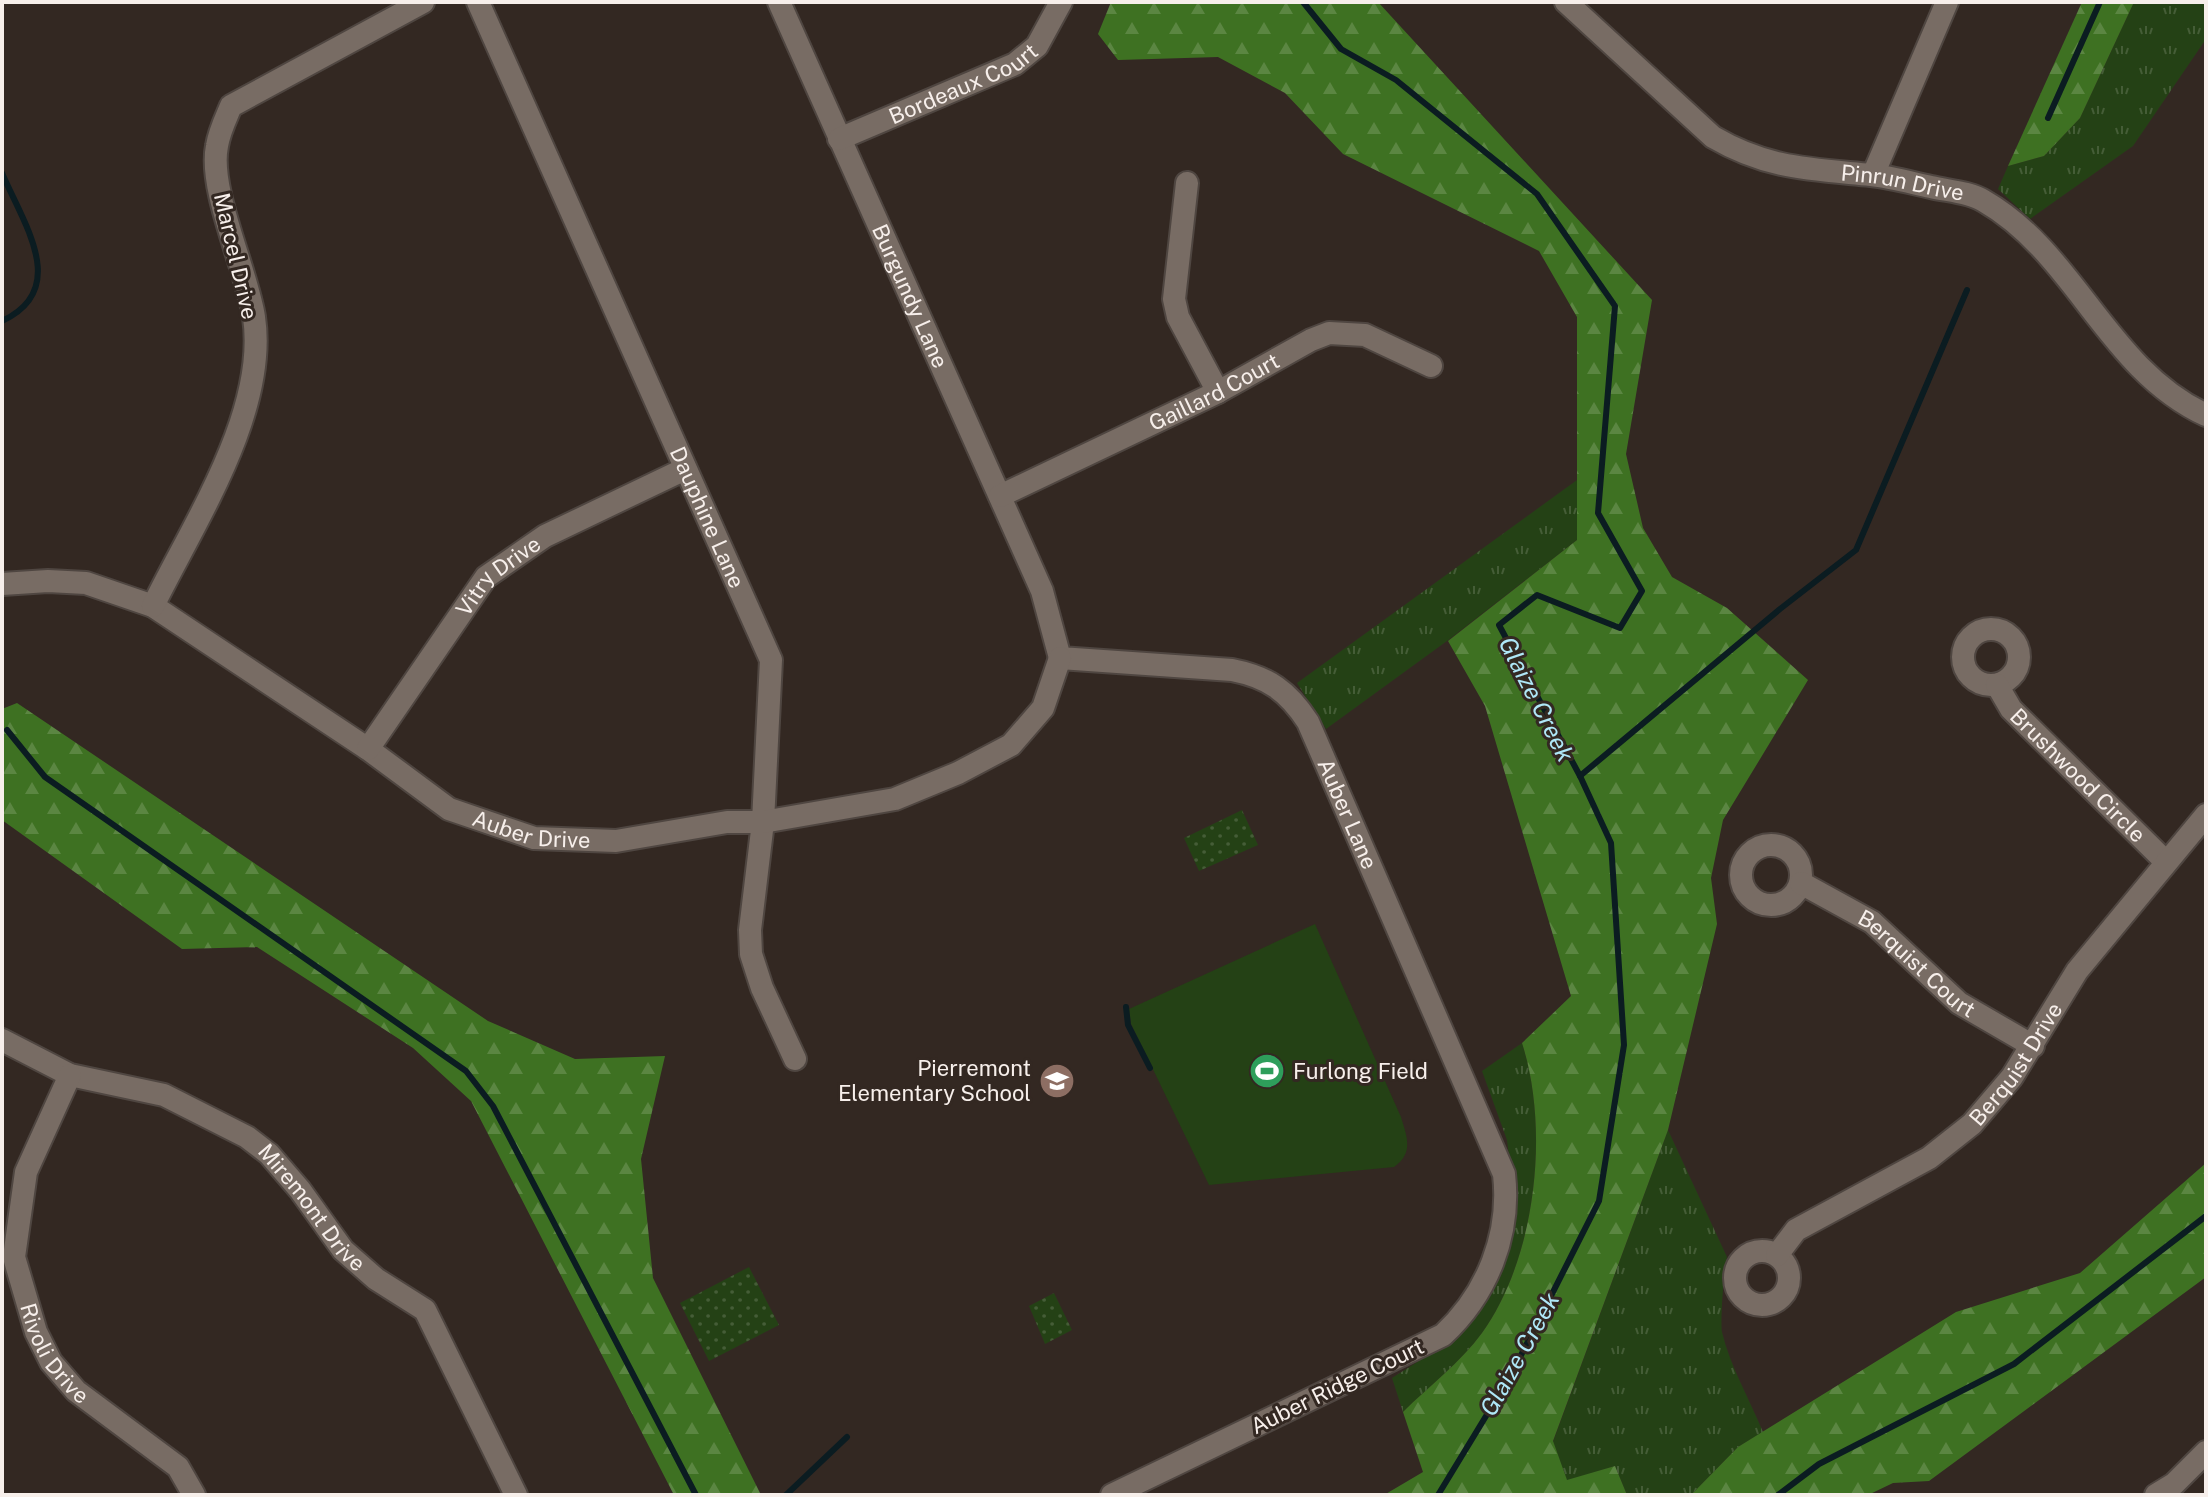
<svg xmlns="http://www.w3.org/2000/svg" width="2208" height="1497" font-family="'Public Sans',sans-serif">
  <defs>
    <pattern id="grass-tufts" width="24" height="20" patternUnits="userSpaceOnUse" patternTransform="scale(2)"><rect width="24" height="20" fill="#244115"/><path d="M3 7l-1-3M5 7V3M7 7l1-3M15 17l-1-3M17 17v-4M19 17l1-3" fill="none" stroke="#455d37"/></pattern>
    <pattern id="forest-firs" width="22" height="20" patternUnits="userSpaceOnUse" patternTransform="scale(2)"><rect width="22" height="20" fill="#3e7122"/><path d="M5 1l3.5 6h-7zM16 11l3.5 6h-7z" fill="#5b8642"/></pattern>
    <pattern id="park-dots" width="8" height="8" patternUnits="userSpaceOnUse" patternTransform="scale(2)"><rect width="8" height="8" fill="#244115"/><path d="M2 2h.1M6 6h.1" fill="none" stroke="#455d37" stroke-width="1.8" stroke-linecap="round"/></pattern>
  </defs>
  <rect width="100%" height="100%" fill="#332822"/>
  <g fill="url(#grass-tufts)">
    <polygon points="2134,2 2206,2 2206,39 2133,146 2030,219 1998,189 2008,166 2044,156 2080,118"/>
    <polygon points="1577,480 1577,540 1447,641 1326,729 1297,683"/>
    <path d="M1522,1043C1550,1130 1536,1258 1482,1333C1461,1362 1428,1387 1403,1412L1392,1378L1452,1340L1513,1189L1507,1140L1482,1071Z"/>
    <path d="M1668,1130L1727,1257C1724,1267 1720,1323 1722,1332C1730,1366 1750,1400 1763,1432L1738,1447L1691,1495H1627L1615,1466L1567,1481L1553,1442Z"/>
  </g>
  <g fill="url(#forest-firs)">
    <path d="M1111,2H1378L1652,300L1626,454L1643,528L1672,577L1727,608L1808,680L1723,820L1711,878L1717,924L1668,1130L1553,1441L1567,1480L1615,1466L1627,1495H1384L1423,1472L1403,1412C1428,1387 1461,1362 1482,1333C1536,1258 1550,1130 1522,1043L1571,996L1485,706L1448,641L1577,540V317L1539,251L1343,154L1285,93L1218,57L1118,60L1098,34Z"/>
    <polygon points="2082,2 2134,2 2080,118 2044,156 2008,166"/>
    <polygon points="17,703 488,1021 575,1059 665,1056 641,1159 653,1278 761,1495 674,1495 471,1101 413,1048 257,947 182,949 2,820 2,709"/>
    <polygon points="2206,1163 2206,1277 1929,1481 1893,1483 1868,1495 1691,1495 1738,1447 1956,1312 2080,1273"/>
  </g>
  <g fill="url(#park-dots)">
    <polygon points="1242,810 1258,845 1199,871 1184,838"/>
    <polygon points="749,1267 779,1325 709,1361 680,1303"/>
    <polygon points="1054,1293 1072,1330 1045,1344 1029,1306"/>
  </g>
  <path fill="#244115" d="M1315,924L1401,1117C1407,1137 1414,1153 1394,1167L1209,1185L1131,1024L1129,1009Z"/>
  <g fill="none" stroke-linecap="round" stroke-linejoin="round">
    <g stroke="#0b1c21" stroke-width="6">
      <polyline points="1303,2 1341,49 1396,80 1537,194 1615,306 1598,513 1642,591 1620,628 1537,595 1499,625 1580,776 1611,843 1624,1045 1599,1201 1511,1375 1438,1495"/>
      <polyline points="2048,118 2100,2"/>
      <path d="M2,173C23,223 71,289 2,321"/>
      <polyline points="7,730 45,777 466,1071 493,1106 696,1495"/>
      <polyline points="1580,776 1780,609 1856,550 1967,290"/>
      <polyline points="1126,1007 1128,1025 1150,1068"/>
      <polyline points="786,1495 847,1437"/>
      <polyline points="1778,1495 1819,1464 2014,1364 2206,1216"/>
    </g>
    <defs>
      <g id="street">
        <path id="s1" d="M478,2L771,660L763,822L750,930L751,954L762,988L795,1059"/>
        <path id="s2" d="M779,2L1042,591L1060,658L1232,670C1268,677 1288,691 1308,722L1504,1174C1511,1235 1487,1294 1443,1335L1112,1495"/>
        <path id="s3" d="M1566,2L1713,137C1768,169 1810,169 1871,175C1891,177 1912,183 1931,187C1948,191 1970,192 1984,201C2076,254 2107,369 2206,415"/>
        <path id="s4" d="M839,139L1015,64L1037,46L1061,2"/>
        <polyline points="1873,175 1947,2"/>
        <polyline points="1187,183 1174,299 1178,317 1218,392"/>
        <path id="s5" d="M1000,496L1218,392L1311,340L1329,333L1365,335L1431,366"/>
        <path id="s6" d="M2,584L48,581L86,583L153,606L368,749L449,809L534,838L616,841L727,822H763L895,799L958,773L1011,745L1043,708L1060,658"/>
        <path d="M153,606C193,524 268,412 254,317C247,271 208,189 217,146C219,132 226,118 231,106L423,2"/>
        <circle cx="1991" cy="657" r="28"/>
        <path id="s7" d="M1997,685L2011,709L2165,861"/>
        <path id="s8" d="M368,749L486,577L545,536L685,469"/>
        <circle cx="1771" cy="875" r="30"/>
        <path id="s9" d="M1801,883L1872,922L1959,1003L2033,1046"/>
        <path id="s10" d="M2,1040L70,1075L164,1095L247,1137L269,1154L300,1190L343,1250L376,1279L425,1310L516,1495"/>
        <path id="s11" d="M70,1075L26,1172L14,1257L36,1332L51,1362L76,1391L178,1467L194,1495"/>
        <circle cx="1762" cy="1278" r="27"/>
        <path id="s12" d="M1777,1255L1796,1230L1929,1158L1972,1124L2012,1077L2077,971L2206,815"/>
        <polyline points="2156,1495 2174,1484 2206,1452"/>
      </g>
    </defs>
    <use href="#street" stroke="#4f4641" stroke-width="26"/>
    <use href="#street" stroke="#786c64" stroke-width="22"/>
  </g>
  <defs>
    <symbol id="stadium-disc" viewBox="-11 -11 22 22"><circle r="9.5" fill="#2e9e5b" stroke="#332822"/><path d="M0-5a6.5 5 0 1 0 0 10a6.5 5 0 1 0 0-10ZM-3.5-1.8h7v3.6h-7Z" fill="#fff"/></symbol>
    <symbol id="school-disc" viewBox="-11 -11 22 22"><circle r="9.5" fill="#8d6e63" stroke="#332822"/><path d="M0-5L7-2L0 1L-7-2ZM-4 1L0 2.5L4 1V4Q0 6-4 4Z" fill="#fff"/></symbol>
  </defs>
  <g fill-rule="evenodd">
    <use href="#stadium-disc" x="1247" y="1051" width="40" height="40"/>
    <use href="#school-disc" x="1037" y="1061" width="40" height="40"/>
  </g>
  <g text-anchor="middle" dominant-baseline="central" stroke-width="6" stroke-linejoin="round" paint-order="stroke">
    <g font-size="22" fill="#f7efeb" stroke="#332822">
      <text stroke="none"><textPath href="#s4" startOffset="136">Bordeaux Court</textPath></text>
      <text stroke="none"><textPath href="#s3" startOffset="396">Pinrun Drive</textPath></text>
      <text transform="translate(236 256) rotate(77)">Marcel Drive</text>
      <text stroke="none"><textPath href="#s2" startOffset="322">Burgundy Lane</textPath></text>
      <text stroke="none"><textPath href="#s5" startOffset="238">Gaillard Court</textPath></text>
      <text stroke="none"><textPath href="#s1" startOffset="564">Dauphine Lane</textPath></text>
      <text stroke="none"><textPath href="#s8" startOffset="218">Vitry Drive</textPath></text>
      <text stroke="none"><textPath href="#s7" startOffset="122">Brushwood Circle</textPath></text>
      <text stroke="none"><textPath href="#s2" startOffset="1082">Auber Lane</textPath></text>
      <text stroke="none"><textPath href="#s6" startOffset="600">Auber Drive</textPath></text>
      <text stroke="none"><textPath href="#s9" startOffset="142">Berquist Court</textPath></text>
      <text stroke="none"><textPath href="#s12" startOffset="312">Berquist Drive</textPath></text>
      <text stroke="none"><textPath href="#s10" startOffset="362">Miremont Drive</textPath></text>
      <text stroke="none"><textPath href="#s11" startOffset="298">Rivoli Drive</textPath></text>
      <text transform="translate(1337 1386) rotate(-26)">Auber Ridge Court</text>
    </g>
    <g font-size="22" fill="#f7efeb" stroke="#332822" text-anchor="end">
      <text x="1031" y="1068">Pierremont<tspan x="1031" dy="25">Elementary School</tspan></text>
      <text x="1293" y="1071" text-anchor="start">Furlong Field</text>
    </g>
    <g font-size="24" font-style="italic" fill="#afe7f7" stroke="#332822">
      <text transform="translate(1537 699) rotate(63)">Glaize Creek</text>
      <text transform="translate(1519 1354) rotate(-61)">Glaize Creek</text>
    </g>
  </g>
  <rect width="2208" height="1497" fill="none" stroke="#f7efeb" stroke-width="8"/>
</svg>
